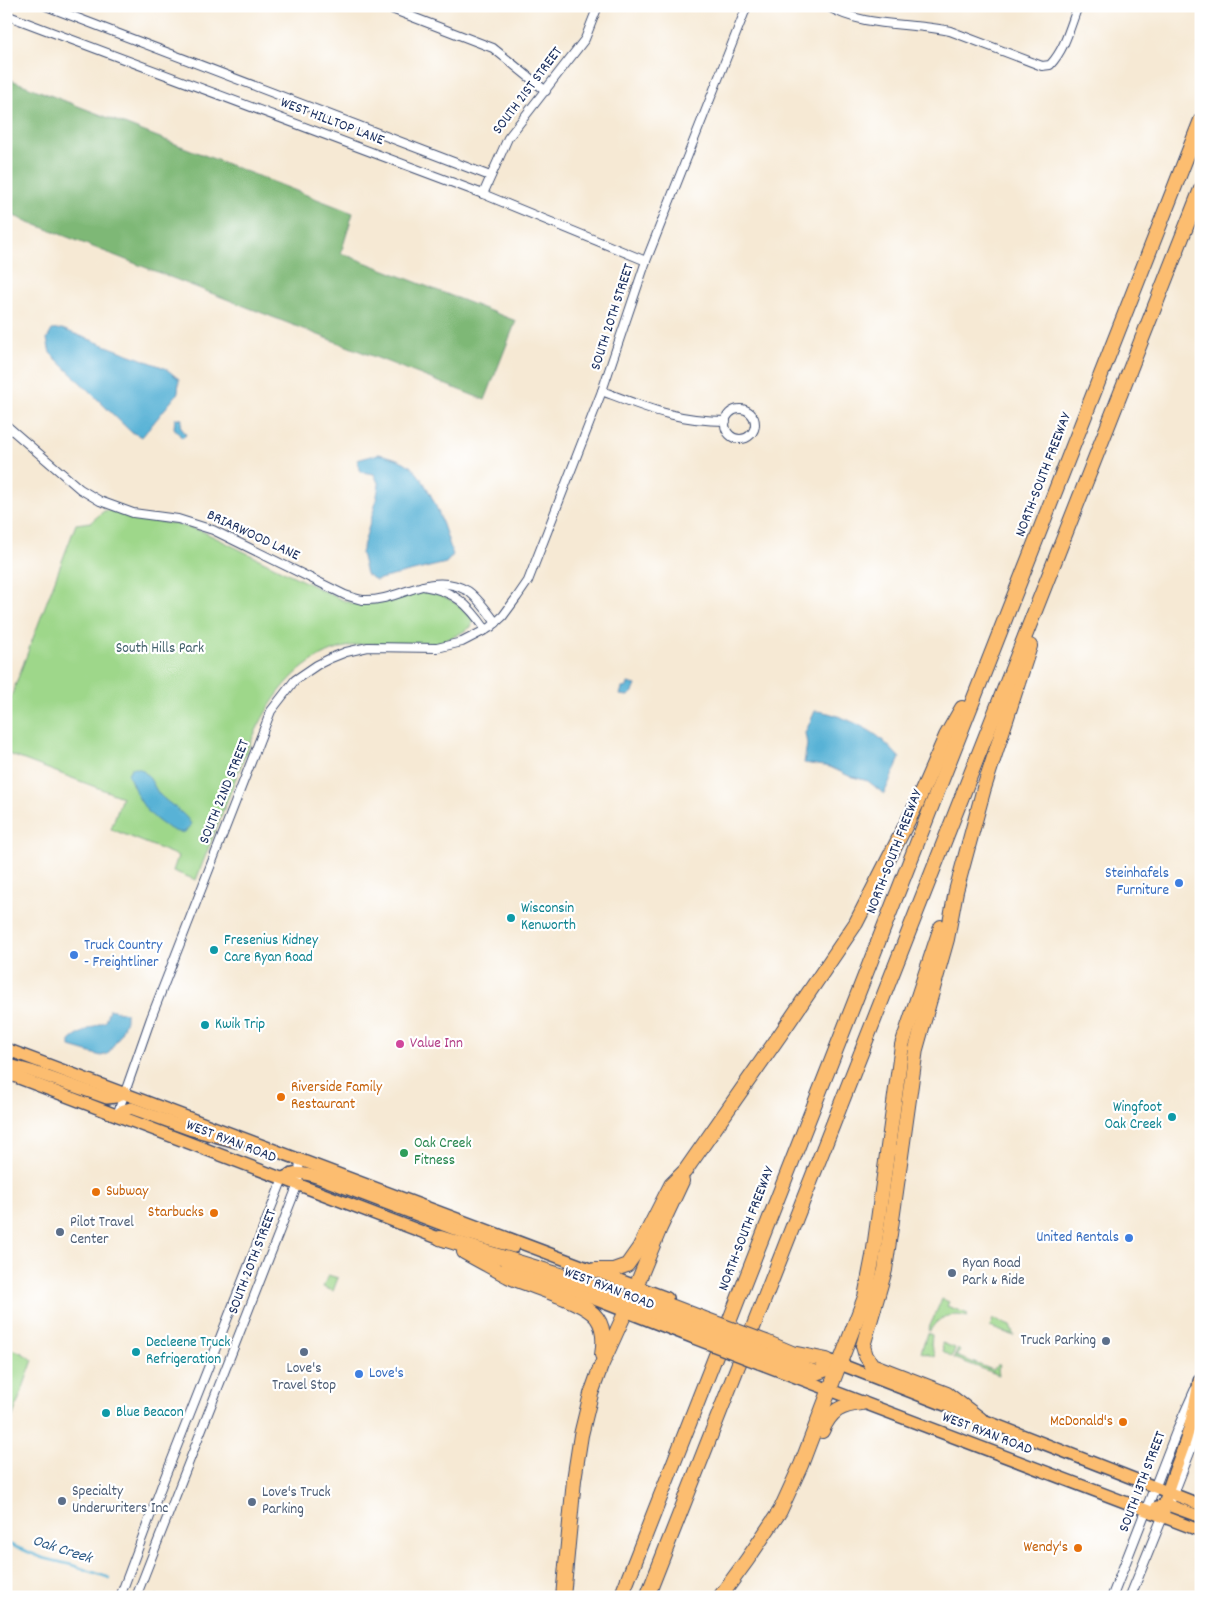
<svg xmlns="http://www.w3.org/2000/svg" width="1207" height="1603" font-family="Dekko,sans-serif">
  <rect width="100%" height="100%" fill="#fff"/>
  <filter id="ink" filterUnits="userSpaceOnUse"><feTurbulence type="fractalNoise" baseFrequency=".02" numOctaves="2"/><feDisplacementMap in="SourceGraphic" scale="10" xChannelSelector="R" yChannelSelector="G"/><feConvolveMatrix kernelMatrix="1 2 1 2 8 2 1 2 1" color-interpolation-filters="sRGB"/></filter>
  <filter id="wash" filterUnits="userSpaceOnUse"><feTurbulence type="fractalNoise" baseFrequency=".0096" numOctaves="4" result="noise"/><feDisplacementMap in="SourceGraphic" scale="20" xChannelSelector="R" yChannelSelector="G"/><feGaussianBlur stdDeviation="1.12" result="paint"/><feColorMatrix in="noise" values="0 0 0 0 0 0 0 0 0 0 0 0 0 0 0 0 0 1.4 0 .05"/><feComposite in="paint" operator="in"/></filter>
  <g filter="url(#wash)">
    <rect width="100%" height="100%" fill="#f6e9d4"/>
    <g fill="#9ed78a" stroke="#5c8374">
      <path d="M109,510L144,520L171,523L202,531L334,596C341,599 348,603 356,604C373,606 389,600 405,595C432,587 457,599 473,620L471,627C460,634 447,641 433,644C408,648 383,641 357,645C282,655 256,727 232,788C220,819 208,849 196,880L173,871L178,856L111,829L122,797L6,753V710L76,524L91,522L104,511Z"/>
      <polygon points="328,1275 338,1278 333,1291 323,1287"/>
      <path d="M942,1299L949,1302L947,1306L968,1314L967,1317C952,1312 937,1317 930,1331L928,1330Z"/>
      <polygon points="993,1319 1010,1326 1014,1336 990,1327"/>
      <polygon points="927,1333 932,1335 931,1345 935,1357 921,1352"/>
      <polygon points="942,1343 955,1348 952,1357 943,1351"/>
      <polygon points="6,1347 22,1353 33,1360 6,1435"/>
      <polygon points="958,1349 960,1351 956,1356 993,1370 997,1365 1000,1365 998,1370 999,1375 954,1358"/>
    </g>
    <polygon fill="#7eb876" stroke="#4c746a" points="6,78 353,213 341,253 516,321 485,400 6,213"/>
    <g fill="#58b2d6" stroke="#3a709a">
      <polygon points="62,329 165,368 179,379 178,393 142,437 131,432 50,353 47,339 52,330"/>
      <polygon points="175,418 182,419 181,427 186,435 182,438 174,428"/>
      <path d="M379,454C393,457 408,461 417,473C435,495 444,528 453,555L446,563L376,580L366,574L361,553L375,506L379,485L374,474L361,472L357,460Z"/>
      <polygon points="628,683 636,685 633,692 628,696 620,695 622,688 627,687"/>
      <path d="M815,711C832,711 867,727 880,738C887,744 893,751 900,758L884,794L868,781L849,776L830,767L804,763L807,744L805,733Z"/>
      <path d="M131,768C136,768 140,768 143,771C150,776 154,787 159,794C169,805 184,811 191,824L185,832C177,833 174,831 167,827C144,813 138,798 128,774Z"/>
      <path d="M109,1009L126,1013V1020L120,1035L108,1054L101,1056L70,1047V1041C73,1037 100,1022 105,1022Z"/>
    </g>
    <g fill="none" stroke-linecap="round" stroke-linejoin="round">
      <g stroke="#58b2d6" stroke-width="2.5">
        <polyline points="6,1543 43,1558 72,1565 110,1578"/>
        <polyline points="157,1596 157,1597"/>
      </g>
    </g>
  </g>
  <g filter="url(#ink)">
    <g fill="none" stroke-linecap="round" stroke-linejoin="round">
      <defs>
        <g id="minor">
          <polyline points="46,6 490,176"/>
          <polyline points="384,6 493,48 546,91"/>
          <path d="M827,6C864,28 910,22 950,31L1042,66L1050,65C1065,49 1070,27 1078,6"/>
          <polyline points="6,15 483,194 646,261"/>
          <polyline points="483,194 508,138 585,39 598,6"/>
          <path d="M602,391C647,408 677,421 726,421"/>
          <circle cx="740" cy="424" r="15"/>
          <path d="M6,425L80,489L100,501L133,513L178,519L213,530L345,595C351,597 357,599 363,600C401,602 430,569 468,591C479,599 488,612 496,623"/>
          <path d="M423,586C455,591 468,604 486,630"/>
          <polyline points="117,1115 151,1018 271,711 295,680 317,665 331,658 346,652 368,647 437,648 462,642 491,627 503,616 517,597 528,581 602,391 646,261 747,6"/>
          <polyline points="120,1597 163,1482 283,1178"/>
          <polyline points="136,1597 298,1184 300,1159"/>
        </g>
        <g id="tertiary">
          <polyline points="1171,1500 1201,1423"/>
          <polyline points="1112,1597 1178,1428 1195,1390"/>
          <polyline points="1130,1597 1165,1511"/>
        </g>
        <g id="primary">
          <polyline points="6,1049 667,1298"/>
          <polyline points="6,1064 31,1071 107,1098 116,1097 124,1092"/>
          <polyline points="6,1073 446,1241"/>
          <polyline points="117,1115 124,1110 131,1108 192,1130 237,1142"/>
          <path d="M283,1178C297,1171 302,1173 317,1177L465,1233L514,1247"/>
          <polyline points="507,1265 694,1338"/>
          <polyline points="832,1361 1201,1505"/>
          <polyline points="759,1363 1201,1531"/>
          <polyline points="1157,1507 1168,1505 1201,1517"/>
          <path d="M1163,1517C1165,1488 1178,1465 1186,1439C1192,1420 1196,1401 1199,1381"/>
        </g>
        <g id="motorway">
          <polyline points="440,1238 563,1276 698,1328"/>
          <path d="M464,1252C478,1260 493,1268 508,1276C528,1286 586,1301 597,1318C605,1329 604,1343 602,1355"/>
          <polyline points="595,1270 613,1270 627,1265 639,1248 671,1185 685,1171 780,1035 856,923 916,805 946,736 962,708"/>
          <path d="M633,1307C640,1302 646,1298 655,1300L702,1318"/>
          <polyline points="766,1342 792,1353 827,1360"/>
          <polyline points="762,1353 816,1373 840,1364"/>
          <polyline points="980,1419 947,1394 872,1365 866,1356 863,1346 885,1270 916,1049 947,939 956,891 984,788 1030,646"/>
          <path d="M822,1431C831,1410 841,1405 862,1403"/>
          <polyline points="563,1597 574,1480 581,1435 591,1394 601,1366 626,1311 660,1228 682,1181"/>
          <polyline points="621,1597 1201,120"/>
          <polyline points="647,1597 1201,189"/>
          <polyline points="720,1597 747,1560 780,1511 801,1465 865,1297 873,1256 902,1045 941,927"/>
        </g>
      </defs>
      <use href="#minor" stroke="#3c4b70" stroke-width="10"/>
      <use href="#tertiary" stroke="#3c4b70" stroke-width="11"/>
      <use href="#primary" stroke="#3c4b70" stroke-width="14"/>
      <use href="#motorway" stroke="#3c4b70" stroke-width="16"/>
      <use href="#minor" stroke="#fff" stroke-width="8"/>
      <use href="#tertiary" stroke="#fff" stroke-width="9"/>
      <use href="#primary" stroke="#fcbd6f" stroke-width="11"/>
      <use href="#motorway" stroke="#fcbd6f" stroke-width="14"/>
      <defs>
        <polyline id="primary-bridge" points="694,1338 759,1363"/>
        <g id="motorway-bridge">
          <polyline points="702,1318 766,1342"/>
          <polyline points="698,1328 762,1353"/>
        </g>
      </defs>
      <use href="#primary-bridge" stroke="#3c4b70" stroke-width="14" stroke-linecap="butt"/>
      <use href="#motorway-bridge" stroke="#3c4b70" stroke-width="16" stroke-linecap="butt"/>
      <use href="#primary-bridge" stroke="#fcbd6f" stroke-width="11"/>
      <use href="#motorway-bridge" stroke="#fcbd6f" stroke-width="14"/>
    </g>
  </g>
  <g fill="#3f7fe0" stroke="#fff" stroke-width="2">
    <circle cx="1179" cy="883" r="5"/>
    <circle cx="74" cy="955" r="5"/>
    <circle cx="1129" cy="1238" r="5"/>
    <circle cx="359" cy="1374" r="5"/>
  </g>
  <g fill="#0f9aa8" stroke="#fff" stroke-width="2">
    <circle cx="511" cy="918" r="5"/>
    <circle cx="214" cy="950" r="5"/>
    <circle cx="205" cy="1025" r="5"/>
    <circle cx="1172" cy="1117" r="5"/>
    <circle cx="136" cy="1352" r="5"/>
    <circle cx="106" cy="1413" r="5"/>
  </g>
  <circle fill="#d1479c" stroke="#fff" stroke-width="2" cx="400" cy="1044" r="5"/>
  <g fill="#e8710a" stroke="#fff" stroke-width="2">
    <circle cx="281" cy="1097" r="5"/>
    <circle cx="96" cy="1192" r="5"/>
    <circle cx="214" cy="1213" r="5"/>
    <circle cx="1123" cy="1422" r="5"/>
    <circle cx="1078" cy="1548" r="5"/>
  </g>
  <circle fill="#2e9e5b" stroke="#fff" stroke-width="2" cx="404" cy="1153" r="5"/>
  <g fill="#5c6f8a" stroke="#fff" stroke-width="2">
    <circle cx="60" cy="1232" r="5"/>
    <circle cx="952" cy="1273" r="5"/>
    <circle cx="1106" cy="1341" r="5"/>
    <circle cx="304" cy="1352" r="5"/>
    <circle cx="62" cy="1501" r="5"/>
    <circle cx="252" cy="1502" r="5"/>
  </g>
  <g text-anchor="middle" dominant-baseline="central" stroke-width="4.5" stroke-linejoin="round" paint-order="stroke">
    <g font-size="15" fill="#1b2f5e" stroke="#fff">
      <text transform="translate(528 91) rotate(-53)">SOUTH 21ST STREET</text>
      <text transform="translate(332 122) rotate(21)">WEST HILLTOP LANE</text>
      <text transform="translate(613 317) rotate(-72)">SOUTH 20TH STREET</text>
      <text transform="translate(1044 475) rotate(-69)">NORTH-SOUTH FREEWAY</text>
      <text transform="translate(253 536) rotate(25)">BRIARWOOD LANE</text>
      <text transform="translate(225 792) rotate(-68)">SOUTH 22ND STREET</text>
      <text transform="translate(895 852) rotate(-69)">NORTH-SOUTH FREEWAY</text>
      <text transform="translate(231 1142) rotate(21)">WEST RYAN ROAD</text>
      <text transform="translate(747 1229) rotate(-69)">NORTH-SOUTH FREEWAY</text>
      <text transform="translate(253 1262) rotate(-69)">SOUTH 20TH STREET</text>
      <text transform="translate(609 1289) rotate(21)">WEST RYAN ROAD</text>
      <text transform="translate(987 1434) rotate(21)">WEST RYAN ROAD</text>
      <text transform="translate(1143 1482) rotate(-69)">SOUTH 13TH STREET</text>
    </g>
    <g font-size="15" fill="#42616b" stroke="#fff">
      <text x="160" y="649">South Hills Park</text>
    </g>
    <g font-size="15" fill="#366cbe" stroke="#fff" text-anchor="end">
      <text x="1169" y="874">Steinhafels<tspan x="1169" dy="17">Furniture</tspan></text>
      <text x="84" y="946" text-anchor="start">Truck Country<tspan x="84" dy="17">- Freightliner</tspan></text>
      <text x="1119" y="1238">United Rentals</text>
      <text x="369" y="1374" text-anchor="start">Love's</text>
    </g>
    <g font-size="15" fill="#0d838f" stroke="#fff" text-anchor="start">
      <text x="521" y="909">Wisconsin<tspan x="521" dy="17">Kenworth</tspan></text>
      <text x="224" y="941">Fresenius Kidney<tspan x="224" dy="17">Care Ryan Road</tspan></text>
      <text x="215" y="1025">Kwik Trip</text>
      <text x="1162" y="1108" text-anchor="end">Wingfoot<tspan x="1162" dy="17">Oak Creek</tspan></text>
      <text x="146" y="1343">Decleene Truck<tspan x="146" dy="17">Refrigeration</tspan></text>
      <text x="116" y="1413">Blue Beacon</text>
    </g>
    <g font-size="15" fill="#b23c85" stroke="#fff" text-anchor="start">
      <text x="410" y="1044">Value Inn</text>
    </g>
    <g font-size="15" fill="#c56008" stroke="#fff" text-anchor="end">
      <text x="291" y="1088" text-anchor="start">Riverside Family<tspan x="291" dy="17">Restaurant</tspan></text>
      <text x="106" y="1192" text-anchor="start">Subway</text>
      <text x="204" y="1213">Starbucks</text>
      <text x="1113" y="1422">McDonald's</text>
      <text x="1068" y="1548">Wendy's</text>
    </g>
    <g font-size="15" fill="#27864d" stroke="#fff" text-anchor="start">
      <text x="414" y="1144">Oak Creek<tspan x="414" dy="17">Fitness</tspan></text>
    </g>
    <g font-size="15" fill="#4e5e75" stroke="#fff" text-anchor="start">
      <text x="70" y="1223">Pilot Travel<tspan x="70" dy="17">Center</tspan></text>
      <text x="962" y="1264">Ryan Road<tspan x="962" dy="17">Park &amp; Ride</tspan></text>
      <text x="1096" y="1341" text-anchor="end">Truck Parking</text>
      <text x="304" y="1369" text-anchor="middle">Love's<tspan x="304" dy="17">Travel Stop</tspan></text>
      <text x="72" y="1492">Specialty<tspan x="72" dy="17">Underwriters Inc</tspan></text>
      <text x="262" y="1493">Love's Truck<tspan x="262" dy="17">Parking</tspan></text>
    </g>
    <g font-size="16" font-style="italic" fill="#305d88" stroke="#fff">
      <text transform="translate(62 1550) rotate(18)">Oak Creek</text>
    </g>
  </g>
  <rect width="1207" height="1603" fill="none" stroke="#fff" stroke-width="25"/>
</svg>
